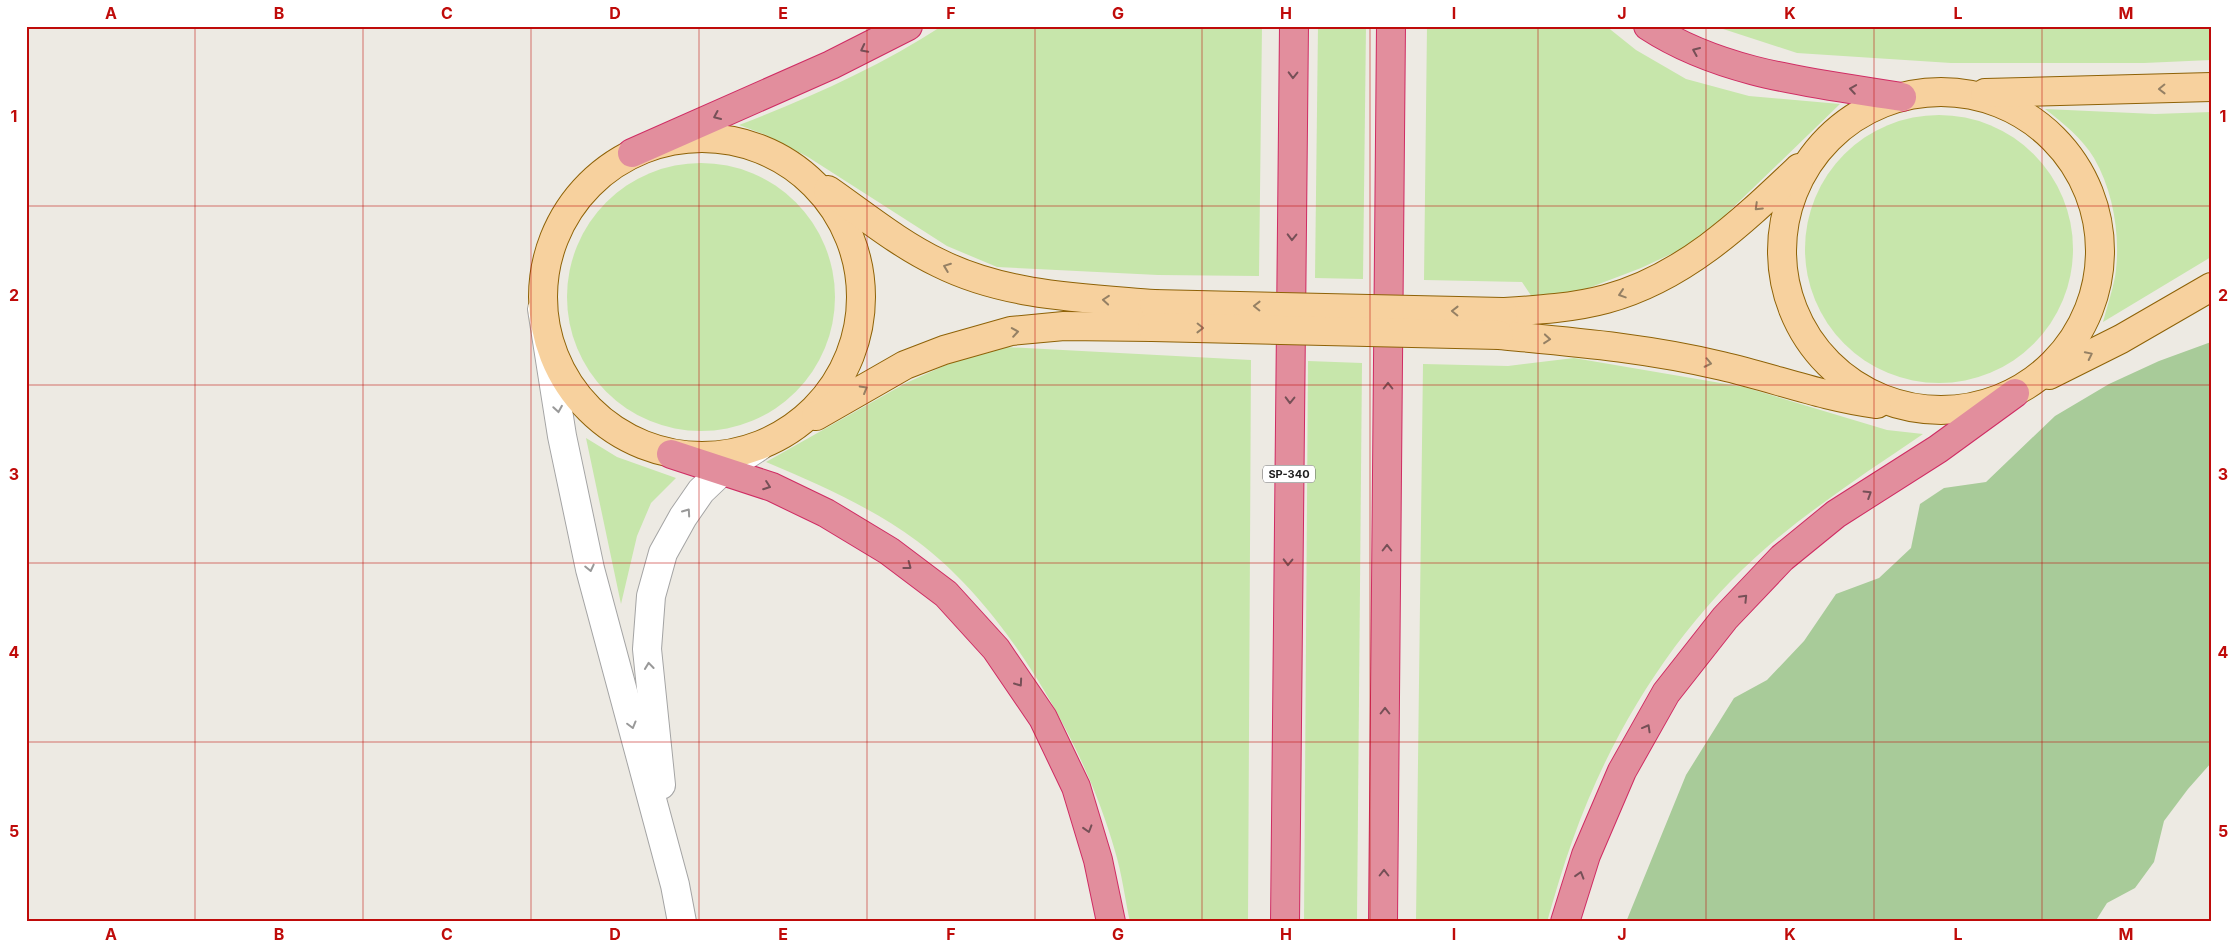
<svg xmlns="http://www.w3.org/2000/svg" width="2237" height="948" font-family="Inter,sans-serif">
  <rect width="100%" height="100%" fill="#edeae3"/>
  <g fill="#c7e6ab">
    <path d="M942,26H1262L1259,276L1158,275L997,267L947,246L808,157L766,135L739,125C809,98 879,67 942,26Z"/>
    <polygon points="1318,26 1366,26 1363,279 1315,278"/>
    <polygon points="1427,26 1606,26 1636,50 1686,79 1749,96 1840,104 1722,218 1684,248 1641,268 1578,292 1532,297 1522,282 1424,280"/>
    <polygon points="1714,26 2211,26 2211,60 2144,63 1951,63 1797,53"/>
    <path d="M2045,109L2155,114L2211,112V257L2103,322C2107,307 2112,292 2115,277C2121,239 2114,192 2094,158C2082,138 2063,123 2045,109Z"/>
    <circle cx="1939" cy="249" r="134"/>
    <circle cx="701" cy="297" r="134"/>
    <path d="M1005,347L1251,360L1248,922H1130C1125,899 1122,874 1115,851C1085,744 1007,608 917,541C871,507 818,484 766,462L906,383L957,360Z"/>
    <path d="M1574,358L1744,387L1887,430L1923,434C1870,470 1816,505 1767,547C1679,623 1612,729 1573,839C1563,866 1555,894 1547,922H1416L1423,364L1508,366Z"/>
    <polygon points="1308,361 1362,363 1357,922 1304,922"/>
    <polygon points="586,438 617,457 676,478 651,503 637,536 621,604"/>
  </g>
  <polygon fill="#a8cb99" points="2211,342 2211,763 2188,789 2164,821 2154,862 2135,888 2107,903 2095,922 1626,922 1686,775 1734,698 1767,680 1804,641 1836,594 1879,578 1911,548 1920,504 1944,488 1986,482 2055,416 2109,384 2159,361"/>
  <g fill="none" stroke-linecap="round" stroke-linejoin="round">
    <defs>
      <g id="minor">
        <polyline points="542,309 562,436 590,569 675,885 682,922"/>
        <polyline points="661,785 647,649 651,596 663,553 683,517 701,491 722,471 760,446"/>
      </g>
      <g id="major">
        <circle cx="1941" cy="251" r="159"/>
        <polyline points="1985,93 2211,87"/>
        <circle cx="702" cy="297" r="159"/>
        <path d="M828,190C864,215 899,244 939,263C1005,296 1082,298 1154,304"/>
        <path d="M1503,312C1537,310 1573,308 1606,299C1684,278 1742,222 1799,168"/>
        <path d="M1499,335C1573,342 1648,348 1722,366C1774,378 1823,397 1877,404"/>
        <polyline points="2049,375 2121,339 2211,287"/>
        <polyline points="816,416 905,365 944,350 1011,331 1064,326 1152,327"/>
      </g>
      <g id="highway">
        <path d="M1648,26C1723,75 1815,83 1902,97"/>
        <polyline points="632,153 831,65 908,26"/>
        <polyline points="671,454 772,487 826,513 889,551 946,594 996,649 1043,718 1076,787 1098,860 1111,922"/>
        <polyline points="1285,922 1294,26"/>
        <polyline points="1383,922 1391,26"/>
        <polyline points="1565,922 1586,855 1622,771 1666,693 1725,618 1782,558 1836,514 1938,449 2015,393"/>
      </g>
    </defs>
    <use href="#minor" stroke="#a4a4a4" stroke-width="30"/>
    <use href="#major" stroke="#8e6207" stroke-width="30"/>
    <use href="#highway" stroke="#cf2c63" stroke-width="30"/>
    <use href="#minor" stroke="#fff" stroke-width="28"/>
    <use href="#major" stroke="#f7d19e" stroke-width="28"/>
    <use href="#highway" stroke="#e28e9d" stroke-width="28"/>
    <defs>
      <g id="major-bridge">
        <polyline points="1154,304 1503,312"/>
        <polyline points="1152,327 1499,335"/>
      </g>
    </defs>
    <use href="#major-bridge" stroke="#8e6207" stroke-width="30" stroke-linecap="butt"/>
    <use href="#major-bridge" stroke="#f7d19e" stroke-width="28"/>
  </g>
  <defs><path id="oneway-chevron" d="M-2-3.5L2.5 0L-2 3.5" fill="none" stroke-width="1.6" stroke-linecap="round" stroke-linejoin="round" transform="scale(1.25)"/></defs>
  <g stroke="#765057">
    <use href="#oneway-chevron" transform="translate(864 49) rotate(153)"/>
    <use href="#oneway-chevron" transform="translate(1696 51) rotate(-157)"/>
    <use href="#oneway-chevron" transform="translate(1293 75) rotate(91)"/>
    <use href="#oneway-chevron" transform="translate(1853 89) rotate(-171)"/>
    <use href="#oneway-chevron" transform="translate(717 116) rotate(156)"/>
    <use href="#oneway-chevron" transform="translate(1292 237) rotate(91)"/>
    <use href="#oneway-chevron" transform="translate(1388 386) rotate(-90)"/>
    <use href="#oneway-chevron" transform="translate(1290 400) rotate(91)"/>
    <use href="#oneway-chevron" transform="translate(767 486) rotate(20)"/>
    <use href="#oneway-chevron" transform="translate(1868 494) rotate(-32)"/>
    <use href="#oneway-chevron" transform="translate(1387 548) rotate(-90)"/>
    <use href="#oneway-chevron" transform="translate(1288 562) rotate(91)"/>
    <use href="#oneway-chevron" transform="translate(908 566) rotate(37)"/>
    <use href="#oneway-chevron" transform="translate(1744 598) rotate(-46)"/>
    <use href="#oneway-chevron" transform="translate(1019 683) rotate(55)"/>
    <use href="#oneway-chevron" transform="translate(1385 711) rotate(-90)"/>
    <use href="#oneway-chevron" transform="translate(1647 728) rotate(-61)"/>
    <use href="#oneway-chevron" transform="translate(1088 829) rotate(73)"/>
    <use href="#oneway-chevron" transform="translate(1384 873) rotate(-90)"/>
    <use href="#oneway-chevron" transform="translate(1580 875) rotate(-73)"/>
  </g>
  <g stroke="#958064">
    <use href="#oneway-chevron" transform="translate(2162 89) rotate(179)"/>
    <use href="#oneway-chevron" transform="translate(1758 207) rotate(136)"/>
    <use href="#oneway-chevron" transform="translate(947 267) rotate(-159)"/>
    <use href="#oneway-chevron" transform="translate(1622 294) rotate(162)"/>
    <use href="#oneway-chevron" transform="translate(1106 300) rotate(-175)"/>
    <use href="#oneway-chevron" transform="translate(1257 306) rotate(-179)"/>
    <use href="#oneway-chevron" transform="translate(1455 311) rotate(-179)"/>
    <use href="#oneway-chevron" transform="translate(1200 328) rotate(1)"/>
    <use href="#oneway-chevron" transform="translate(1015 332) rotate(-9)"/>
    <use href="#oneway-chevron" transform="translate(1547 339) rotate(5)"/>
    <use href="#oneway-chevron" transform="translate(2089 355) rotate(-26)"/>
    <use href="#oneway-chevron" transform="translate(1708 363) rotate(12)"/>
    <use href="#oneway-chevron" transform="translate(864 389) rotate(-30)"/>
  </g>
  <g stroke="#999">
    <use href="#oneway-chevron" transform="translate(558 409) rotate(81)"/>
    <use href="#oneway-chevron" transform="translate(687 512) rotate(-55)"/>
    <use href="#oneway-chevron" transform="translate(590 568) rotate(77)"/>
    <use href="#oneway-chevron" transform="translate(649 666) rotate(-96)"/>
    <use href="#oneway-chevron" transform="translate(632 725) rotate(75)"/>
  </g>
  <path fill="none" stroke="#bf0b0a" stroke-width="1" stroke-opacity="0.55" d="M195,26V922M363,26V922M531,26V922M699,26V922M867,26V922M1035,26V922M1202,26V922M1370,26V922M1538,26V922M1706,26V922M1874,26V922M2042,26V922M26,206H2211M26,385H2211M26,563H2211M26,742H2211"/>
  <g text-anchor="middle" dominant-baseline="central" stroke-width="4" stroke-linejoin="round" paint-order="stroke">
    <rect fill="#fff" stroke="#616161" stroke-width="1" x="1263" y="465.5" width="52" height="17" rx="4"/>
    <g font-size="11" font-weight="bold" fill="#1d1d1d">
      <text x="1289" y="474">SP-340</text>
    </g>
  </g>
  <rect width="2237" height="948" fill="none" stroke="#ffffff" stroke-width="55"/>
  <rect x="28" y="28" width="2182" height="892" fill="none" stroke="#bf0b0a" stroke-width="2"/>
  <g font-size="16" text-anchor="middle" font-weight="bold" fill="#bf0b0a">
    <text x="111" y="19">A</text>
    <text x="279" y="19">B</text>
    <text x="447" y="19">C</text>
    <text x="615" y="19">D</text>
    <text x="783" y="19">E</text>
    <text x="951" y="19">F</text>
    <text x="1118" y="19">G</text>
    <text x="1286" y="19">H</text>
    <text x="1454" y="19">I</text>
    <text x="1622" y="19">J</text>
    <text x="1790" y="19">K</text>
    <text x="1958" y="19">L</text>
    <text x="2126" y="19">M</text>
    <text x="14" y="122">1</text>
    <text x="2223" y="122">1</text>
    <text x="14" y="301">2</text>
    <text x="2223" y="301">2</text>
    <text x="14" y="480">3</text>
    <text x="2223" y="480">3</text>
    <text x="14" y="658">4</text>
    <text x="2223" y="658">4</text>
    <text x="14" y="837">5</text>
    <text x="2223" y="837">5</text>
    <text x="111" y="940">A</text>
    <text x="279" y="940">B</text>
    <text x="447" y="940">C</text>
    <text x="615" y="940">D</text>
    <text x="783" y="940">E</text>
    <text x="951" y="940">F</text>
    <text x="1118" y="940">G</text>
    <text x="1286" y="940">H</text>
    <text x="1454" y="940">I</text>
    <text x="1622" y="940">J</text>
    <text x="1790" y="940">K</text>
    <text x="1958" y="940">L</text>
    <text x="2126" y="940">M</text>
  </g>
</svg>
